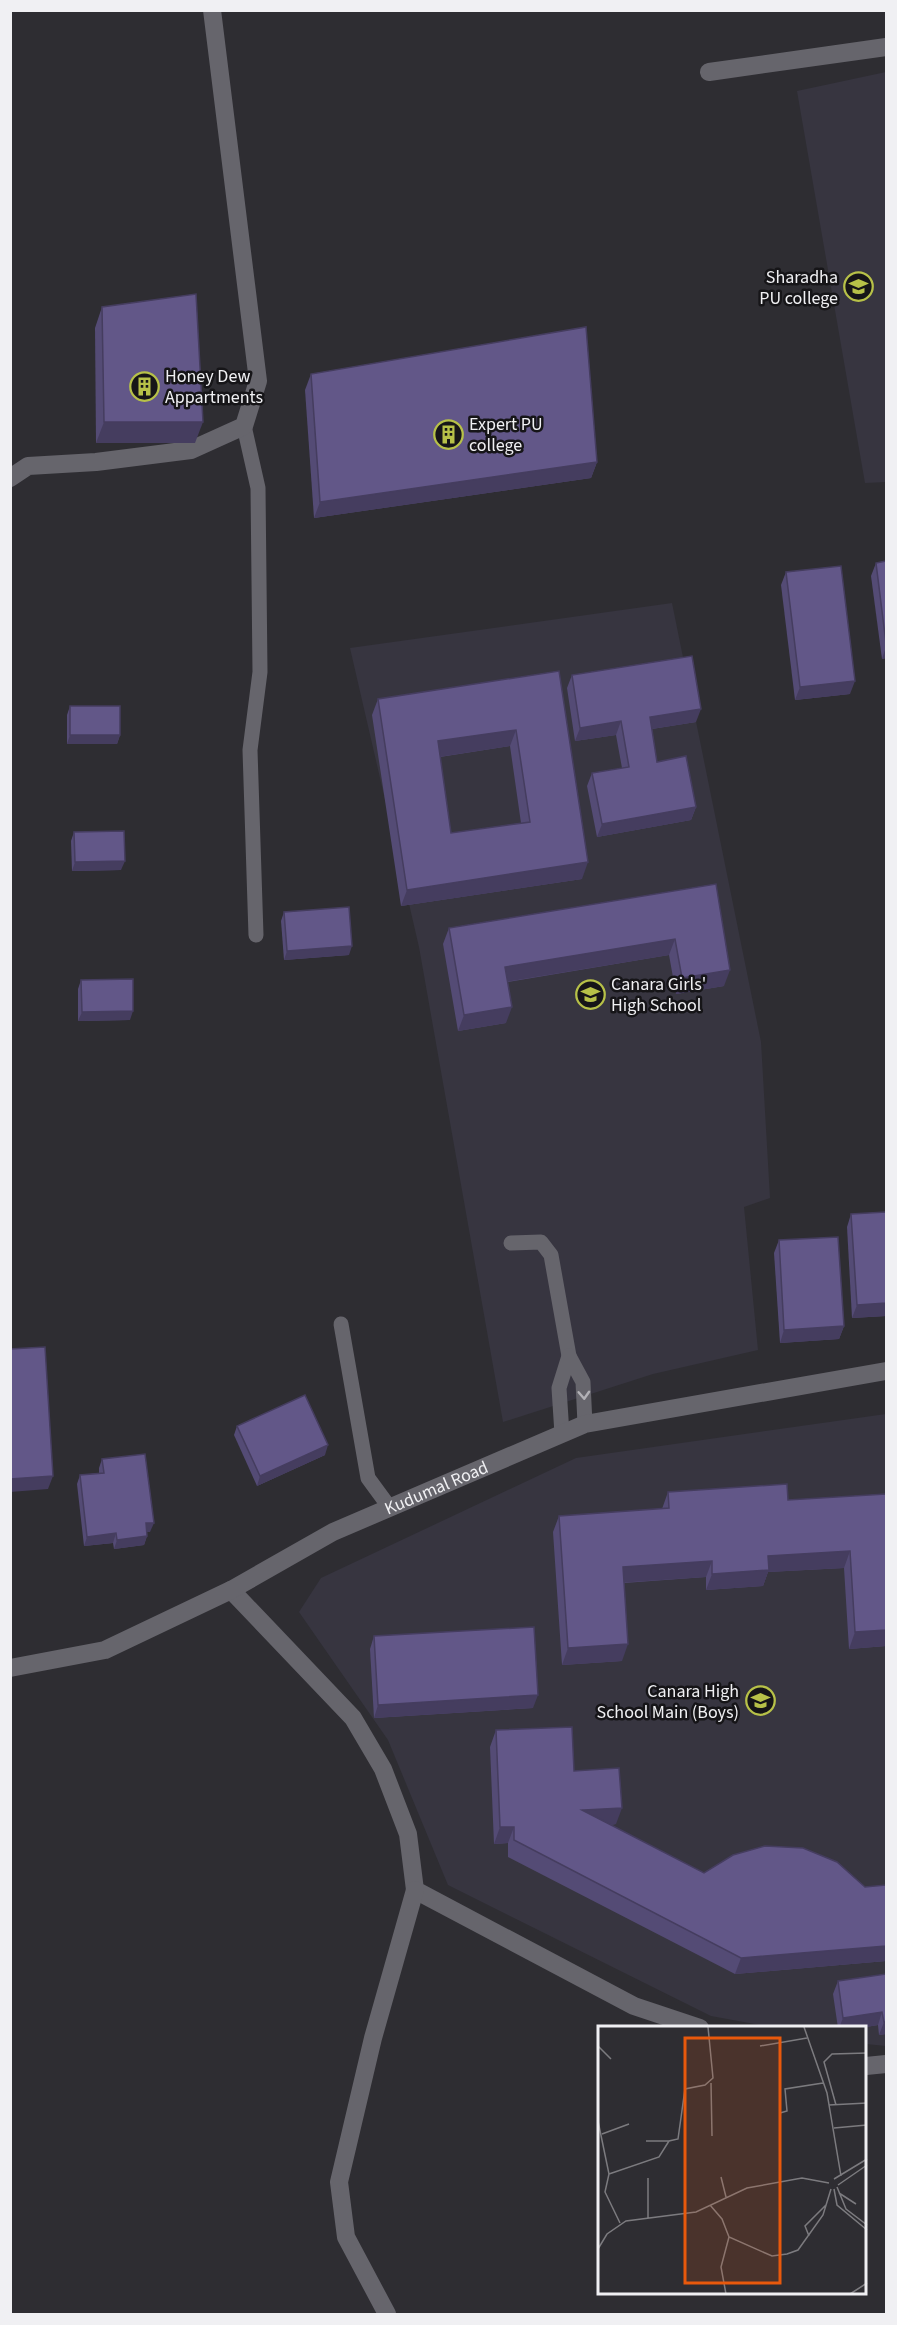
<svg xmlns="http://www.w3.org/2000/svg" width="897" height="2325" font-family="'Source Sans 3',sans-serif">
  <rect width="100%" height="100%" fill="#2e2d32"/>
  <g fill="#373540">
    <polygon points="886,72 886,482 865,483 797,91"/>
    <polygon points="672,603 761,1042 770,1198 744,1207 758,1350 653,1374 503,1422 419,947 350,648"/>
    <polygon points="886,1414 886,2046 866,2044 866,2028 776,2028 711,2016 448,1885 388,1740 299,1612 321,1578 576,1458"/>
  </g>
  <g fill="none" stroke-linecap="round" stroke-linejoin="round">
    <g stroke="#66656c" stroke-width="15">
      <polyline points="244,426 258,488 260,672 250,750 256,935"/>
      <polyline points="511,1243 541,1242 551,1255 569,1356"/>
      <polyline points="341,1324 368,1478 390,1508"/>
      <polyline points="562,1434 559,1388 569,1356 583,1382 585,1424"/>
    </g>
    <g stroke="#66656c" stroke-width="18">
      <polyline points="709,72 886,47"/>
      <polyline points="10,478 28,466 96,462 191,450 244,426 258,381 212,10"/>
      <polyline points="231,1590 353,1718 383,1769 408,1834 415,1890 634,2006 700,2028"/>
      <polyline points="866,2066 886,2064"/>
      <polyline points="387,2314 346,2237 339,2182 373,2038 415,1890"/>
    </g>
    <path stroke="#66656c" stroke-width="18" id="s1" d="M10,1668L105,1650L231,1590L333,1532L585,1424L886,1371"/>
  </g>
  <g fill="#544b75" fill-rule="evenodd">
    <polygon points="102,307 195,443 96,443 95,328"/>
    <polygon points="311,374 597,462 591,478 314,518 305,390"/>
    <polygon points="886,561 886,658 882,659 871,576 876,563"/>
    <polygon points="786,572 850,694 795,700 781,585"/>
    <path d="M559,671L582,879L401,906L372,715L378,699ZM510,746L521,823L451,833L440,757Z"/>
    <polygon points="572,675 696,722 652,729 657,762 696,807 691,820 597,837 587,786 592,773 622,768 616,735 575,741 567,688"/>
    <polygon points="70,706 120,735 117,744 67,744 67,715"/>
    <polygon points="74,832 121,870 72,871 71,841"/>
    <polygon points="716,884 724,986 676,994 669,955 508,982 506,1023 458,1031 443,944 449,928"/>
    <polygon points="284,912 349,955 284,960 281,921"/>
    <polygon points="81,980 130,1020 78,1021 78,989"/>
    <polygon points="851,1214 886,1316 852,1318 847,1227"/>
    <polygon points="779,1240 844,1326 839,1339 780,1343 774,1253"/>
    <polygon points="237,1426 325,1455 257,1486 234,1435"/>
    <polygon points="102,1459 150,1532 147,1532 147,1536 144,1545 114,1549 113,1543 84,1546 77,1484 80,1475 99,1473 99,1468"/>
    <polygon points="668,1492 788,1500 886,1494 886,1646 849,1649 844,1568 768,1572 763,1586 706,1590 706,1577 624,1583 622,1661 562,1665 553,1532 559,1516 662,1509"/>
    <polygon points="374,1636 533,1708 374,1718 370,1649"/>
    <polygon points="496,1730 574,1771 616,1824 610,1825 704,1873 865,1887 886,1885 886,1961 735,1974 508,1857 508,1843 494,1844 490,1747"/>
    <polygon points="886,1974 886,2034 879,2035 878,2025 860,2028 838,2028 833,1994 838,1981"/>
  </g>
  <g fill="#453d5f">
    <polygon points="104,422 203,422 195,443 96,443"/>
    <polygon points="597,462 591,478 314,518 320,502"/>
    <polygon points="886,647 886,658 882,659"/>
    <polygon points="855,681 850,694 795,700 800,687"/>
    <polygon points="701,709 696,722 645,730 650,717"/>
    <polygon points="621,721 616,735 575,741 580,728"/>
    <polygon points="516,730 510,746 432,758 438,741"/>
    <polygon points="70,735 120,735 117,744 67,744"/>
    <polygon points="696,807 691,820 597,837 602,824"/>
    <polygon points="125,861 121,870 72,871 75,862"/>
    <polygon points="588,862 582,879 401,906 407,890"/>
    <polygon points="675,939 669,955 499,983 505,967"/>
    <polygon points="352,946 349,955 284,960 287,951"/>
    <polygon points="730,970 724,986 676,994 682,978"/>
    <polygon points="512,1007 506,1023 458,1031 464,1015"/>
    <polygon points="133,1011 130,1020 78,1021 82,1012"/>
    <polygon points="886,1303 886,1316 852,1318 857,1305"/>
    <polygon points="844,1326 839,1339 780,1343 784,1330"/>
    <polygon points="328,1445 325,1455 257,1486 260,1476"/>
    <polygon points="53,1476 48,1489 10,1492 10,1479"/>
    <polygon points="146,1523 154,1523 150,1532 143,1532"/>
    <polygon points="116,1533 113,1543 84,1546 87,1537"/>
    <polygon points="147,1536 144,1545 114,1549 117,1540"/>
    <polygon points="850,1551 844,1568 768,1572 763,1586 706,1590 712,1574 768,1556"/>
    <polygon points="712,1561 706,1577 617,1583 623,1567"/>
    <polygon points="886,1630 886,1646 849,1649 855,1632"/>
    <polygon points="628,1644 622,1661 562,1665 568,1648"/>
    <polygon points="538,1695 533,1708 374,1718 378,1705"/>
    <polygon points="622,1808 616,1824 576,1827 582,1810"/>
    <polygon points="500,1827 514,1827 508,1843 494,1844"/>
    <polygon points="886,1946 886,1961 735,1974 741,1958"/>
    <polygon points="882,2012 878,2025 860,2028 839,2028 843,2018"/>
    <polygon points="884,2022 886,2022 886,2034 879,2035"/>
  </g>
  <g fill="#625788" stroke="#453d5f" stroke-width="1.5" fill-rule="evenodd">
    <polygon points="196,294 203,422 104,422 102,307"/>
    <polygon points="586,327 597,462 320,502 311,374"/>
    <polygon points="886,561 886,643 876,563"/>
    <polygon points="841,566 855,681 800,687 786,572"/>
    <polygon points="692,656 701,709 650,717 657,762 686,756 696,807 602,824 592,773 629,767 621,721 580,728 572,675"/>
    <path d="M559,671L588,862L407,890L378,699ZM516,730L530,822L451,833L438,741Z"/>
    <rect x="70" y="706" width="50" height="29"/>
    <polygon points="124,831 125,861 75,862 74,832"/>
    <polygon points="716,884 730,970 682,978 675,939 505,967 512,1007 464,1015 449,928"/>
    <polygon points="349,907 352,946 287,951 284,912"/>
    <polygon points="133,979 133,1011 82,1012 81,980"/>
    <polygon points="886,1212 886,1303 857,1305 851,1214"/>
    <polygon points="838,1237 844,1326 784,1330 779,1240"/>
    <polygon points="45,1347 53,1476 10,1479 10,1349"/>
    <polygon points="305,1395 328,1445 260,1476 237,1426"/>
    <polygon points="145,1454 154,1523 146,1523 147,1536 117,1540 116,1533 87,1537 80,1475 104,1473 102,1459"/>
    <polygon points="787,1484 788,1500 886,1494 886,1630 855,1632 850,1551 768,1556 769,1570 712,1574 712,1561 623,1567 628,1644 568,1648 559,1516 669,1508 668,1492"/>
    <polygon points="534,1627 538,1695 378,1705 374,1636"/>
    <polygon points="572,1727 574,1771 619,1768 622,1808 582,1810 704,1873 733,1855 765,1846 803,1848 837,1862 865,1887 886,1885 886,1946 741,1958 514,1840 514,1827 500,1827 496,1730"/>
    <polygon points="886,1974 886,2022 884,2022 882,2012 843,2018 838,1981"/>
  </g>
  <defs><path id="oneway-chevron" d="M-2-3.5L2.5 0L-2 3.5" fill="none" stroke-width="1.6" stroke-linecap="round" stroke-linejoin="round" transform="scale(1.5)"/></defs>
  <use stroke="#b2b1b6" href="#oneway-chevron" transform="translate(584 1395) rotate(87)"/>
  <defs>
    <symbol id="university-ring" viewBox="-11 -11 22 22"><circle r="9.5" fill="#161518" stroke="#b7c148" stroke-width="1.5"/><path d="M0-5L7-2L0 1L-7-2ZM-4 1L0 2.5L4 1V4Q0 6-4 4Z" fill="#b7c148"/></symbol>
    <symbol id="building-ring" viewBox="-11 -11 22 22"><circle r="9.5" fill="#161518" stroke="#b7c148" stroke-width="1.5"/><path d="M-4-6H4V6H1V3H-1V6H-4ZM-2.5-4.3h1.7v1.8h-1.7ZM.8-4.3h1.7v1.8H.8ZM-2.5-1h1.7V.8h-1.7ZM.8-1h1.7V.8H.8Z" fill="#b7c148"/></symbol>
    <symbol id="school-ring" viewBox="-11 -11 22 22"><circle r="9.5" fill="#161518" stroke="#b7c148" stroke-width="1.5"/><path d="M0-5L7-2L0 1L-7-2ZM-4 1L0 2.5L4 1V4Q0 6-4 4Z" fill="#b7c148"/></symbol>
  </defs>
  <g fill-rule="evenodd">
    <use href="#university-ring" x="842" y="270" width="33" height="33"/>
    <use href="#building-ring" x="128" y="370" width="33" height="33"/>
    <use href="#building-ring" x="432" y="418" width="33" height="33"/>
    <use href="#school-ring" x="574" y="978" width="33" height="33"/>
    <use href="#school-ring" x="744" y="1684" width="33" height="33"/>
  </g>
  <g text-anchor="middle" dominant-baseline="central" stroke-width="5" stroke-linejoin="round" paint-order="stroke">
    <g font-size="18" fill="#f0f0f3" stroke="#161518" text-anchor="start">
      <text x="838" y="277" text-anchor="end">Sharadha<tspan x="838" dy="21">PU college</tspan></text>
      <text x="165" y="376">Honey Dew<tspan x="165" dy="21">Appartments</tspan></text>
      <text x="469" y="424">Expert PU<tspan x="469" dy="21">college</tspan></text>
      <text x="611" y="984">Canara Girls'<tspan x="611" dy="21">High School</tspan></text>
      <text x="739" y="1691" text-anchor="end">Canara High<tspan x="739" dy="21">School Main (Boys)</tspan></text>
    </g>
    <g font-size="18" fill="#f0f0f3" stroke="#161518">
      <text stroke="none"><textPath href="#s1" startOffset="466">Kudumal Road</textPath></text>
    </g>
  </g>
  <g transform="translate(598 2026)">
    <rect width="268" height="268" fill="#2e2d32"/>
    <path fill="none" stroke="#7c7b7f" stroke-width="1.5" d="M206,1L229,67L243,150M0,20L13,33M162,20L209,12M113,57L114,110M231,79L269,77M238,79L226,36L234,28L269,27M182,87L189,85L187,63L225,57M0,95L11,148L7,166L22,197M236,102L269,99M4,108L31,98M48,115H71M11,148L61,131L71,115L80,113L87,63L107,59L115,52L110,1M123,151L128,171M236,153L269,133M240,159L269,139M239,161L248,183L269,199M236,163L239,179L269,204M241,167L258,178M112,179L124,193L131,211L174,230L189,228L200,224L225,189L233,163M50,193V152M211,210L207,200L228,179M0,223L9,208L28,195L98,186L149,162L204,152L231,157M128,268L123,241L131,211M252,268L269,257"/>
    <path fill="#e8590c" fill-opacity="0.15" stroke="#e8590c" stroke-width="3" d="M87,12H182V257H87Z"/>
    <rect width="268" height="268" fill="none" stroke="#f0f0f3" stroke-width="3"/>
  </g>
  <rect width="897" height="2325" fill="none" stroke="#f0f0f3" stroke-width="24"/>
</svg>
